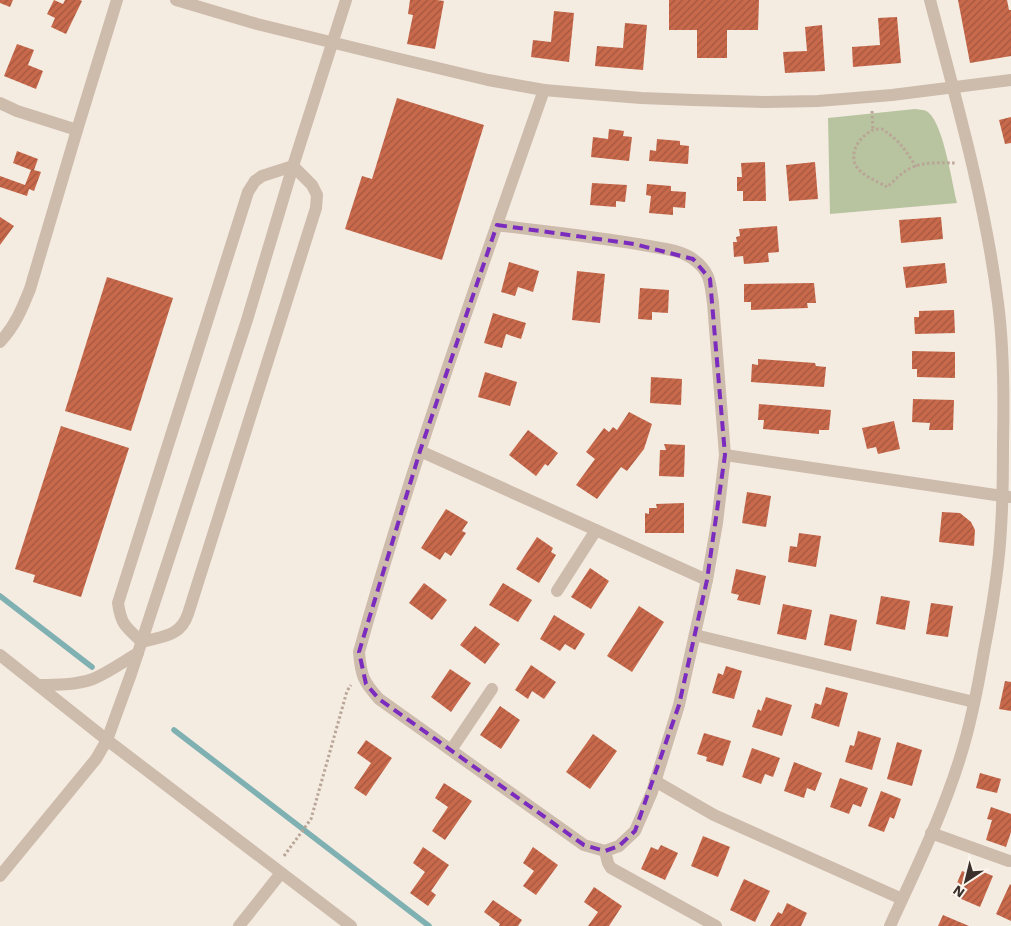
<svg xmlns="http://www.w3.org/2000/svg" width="1011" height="926" font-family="'Work Sans',sans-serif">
  <defs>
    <pattern id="building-hatch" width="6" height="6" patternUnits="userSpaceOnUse" patternTransform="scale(1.25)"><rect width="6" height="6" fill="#c8694b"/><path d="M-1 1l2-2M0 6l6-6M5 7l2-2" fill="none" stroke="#a4573f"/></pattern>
  </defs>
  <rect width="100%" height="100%" fill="#f4ebe1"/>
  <path fill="#b8c4a0" d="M915,109C920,110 925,109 929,113C944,127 952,183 957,203L830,214L828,118Z"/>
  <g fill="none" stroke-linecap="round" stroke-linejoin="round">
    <g stroke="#7fb0b2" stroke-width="5.5">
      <polyline points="0,596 92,667"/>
      <polyline points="174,730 429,926"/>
    </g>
  </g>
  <g fill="url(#building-hatch)">
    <polygon points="0,0 13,0 10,7 0,3"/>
    <polygon points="54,0 63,4 65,0 80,0 82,1 66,34 51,27 55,18 47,14"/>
    <polygon points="410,0 437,0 444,1 435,49 407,44 413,15 408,14"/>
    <polygon points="669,0 759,0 758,30 727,30 727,58 697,58 697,30 669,30"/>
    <polygon points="958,0 1007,0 1009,10 1011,10 1011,56 970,63"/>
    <polygon points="554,11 574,13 569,62 531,57 533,40 551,42"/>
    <polygon points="897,17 901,63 853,67 852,47 880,45 878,18"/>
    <polygon points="625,23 647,25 643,70 595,66 597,46 623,48"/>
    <polygon points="822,25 825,71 785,73 783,52 807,51 805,27"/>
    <polygon points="17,44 34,50 28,65 43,71 36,89 4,76"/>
    <polygon points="397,98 484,125 442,260 345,229 362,176 372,179"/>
    <polygon points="1011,117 1011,143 1005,144 999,120"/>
    <polygon points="609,129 624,131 623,136 632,137 629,161 591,157 593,137 608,139"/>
    <polygon points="657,139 680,141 680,145 689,146 688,164 649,161 650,150 656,151"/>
    <polygon points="17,151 38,159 34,170 41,172 34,191 29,189 27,196 0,187 0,176 25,185 31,170 13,163"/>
    <polygon points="765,162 766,201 743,201 743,191 737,191 737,177 742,177 741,163"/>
    <polygon points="815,162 818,199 789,201 786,165"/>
    <polygon points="592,183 627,185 625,202 616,201 616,207 590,205"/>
    <polygon points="647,184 671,186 671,191 686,192 685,208 673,207 673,215 649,213 651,196 646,195"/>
    <polygon points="0,217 14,226 0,245"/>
    <polygon points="941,217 943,239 901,243 899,220"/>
    <polygon points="777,226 779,252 768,253 769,262 744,264 743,256 734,257 733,242 737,242 736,237 740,236 739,229"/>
    <polygon points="509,262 539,271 533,292 518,287 515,296 501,292"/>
    <polygon points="945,263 947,283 906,288 903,267"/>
    <polygon points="577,271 605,274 600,323 572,320"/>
    <polygon points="107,277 173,298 131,431 65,411"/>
    <polygon points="814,283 816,303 807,303 808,308 751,310 751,302 744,302 744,284"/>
    <polygon points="640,288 669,290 668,313 652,312 652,320 638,319"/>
    <polygon points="954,310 955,333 915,334 914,317 919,317 919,311"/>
    <polygon points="493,313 526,323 521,339 506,334 502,348 484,343"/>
    <polygon points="912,351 955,352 955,378 917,377 917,369 912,369"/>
    <polygon points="758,359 815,363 816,366 826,367 824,387 751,382 752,364 758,365"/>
    <polygon points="485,372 517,382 510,406 478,397"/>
    <polygon points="651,377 682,379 681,405 650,403"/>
    <polygon points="913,399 954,400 953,430 929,430 930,423 912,422"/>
    <polygon points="759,404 831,410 829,430 819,430 819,434 763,429 764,420 758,420"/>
    <polygon points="629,412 652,424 644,449 627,471 621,467 597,499 576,485 595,459 586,452 604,428 609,432 613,427 617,430"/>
    <polygon points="894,421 900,449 878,454 876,447 867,449 862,428"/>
    <polygon points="61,426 129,448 81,597 33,582 35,575 15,569"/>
    <polygon points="528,430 558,453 548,466 545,464 536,476 509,455"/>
    <polygon points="664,444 685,445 684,477 659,476 660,450 666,450"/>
    <polygon points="747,492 771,496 766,527 742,523"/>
    <polygon points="684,503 684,533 645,533 645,513 649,514 649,508 657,508 656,504"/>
    <polygon points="446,509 468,522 462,531 466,533 451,556 445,552 440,560 421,548"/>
    <polygon points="942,512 960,513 971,522 975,530 974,546 939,542"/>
    <polygon points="799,533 821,536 816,567 788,562 790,546 797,547"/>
    <polygon points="537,537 553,548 551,552 556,555 539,583 516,569"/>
    <polygon points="590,568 609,581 591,609 571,597"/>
    <polygon points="736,569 766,576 760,605 737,600 739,595 731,593"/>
    <polygon points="424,583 447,600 432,620 409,603"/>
    <polygon points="503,583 532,600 518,622 489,605"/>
    <polygon points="881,596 910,601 905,630 876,624"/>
    <polygon points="931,603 953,606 948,637 926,634"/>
    <polygon points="783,604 812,610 806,640 777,634"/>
    <polygon points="639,606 664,622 632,672 607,656"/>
    <polygon points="830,614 857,620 851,651 824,645"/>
    <polygon points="554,615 585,634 575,650 565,644 560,651 540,639"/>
    <polygon points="475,626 500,644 485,664 460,645"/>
    <polygon points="531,665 556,682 544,699 532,691 528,699 515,690"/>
    <polygon points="726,666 742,671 734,699 712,693 718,673 723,675"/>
    <polygon points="450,669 471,683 451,712 431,697"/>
    <polygon points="1005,681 1011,682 1011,711 999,709"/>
    <polygon points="826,687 848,693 839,727 811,718 815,703 821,705"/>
    <polygon points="766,697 792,705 782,736 752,727 758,709 761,711"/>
    <polygon points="500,706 520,720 501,749 480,735"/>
    <polygon points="858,731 881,738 872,770 845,762 850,745 854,746"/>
    <polygon points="704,733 731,741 723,766 706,761 707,757 697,754"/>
    <polygon points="593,734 617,751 590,789 566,772"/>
    <polygon points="366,740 392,758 366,796 354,788 371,763 357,753"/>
    <polygon points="897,742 922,750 912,786 887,779"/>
    <polygon points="752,748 780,758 773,777 765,774 761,784 742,777"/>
    <polygon points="794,762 822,773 815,791 807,788 804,798 784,791"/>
    <polygon points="980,773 1001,779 997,793 976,788"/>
    <polygon points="840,778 868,788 861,807 853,804 849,814 830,807"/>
    <polygon points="444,783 472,801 445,840 432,831 448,807 435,798"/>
    <polygon points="881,791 901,799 894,819 890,817 884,832 868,826"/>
    <polygon points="991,807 1011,814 1011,832 1006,847 986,840 992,820 987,819"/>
    <polygon points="703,836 730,847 718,877 691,866"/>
    <polygon points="661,845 678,853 665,880 641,869 651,847 658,850"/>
    <polygon points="423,847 449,865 431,891 436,895 428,906 410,893 425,872 413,863"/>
    <polygon points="533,847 558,865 536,895 523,886 534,871 523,863"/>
    <polygon points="976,869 993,876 980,907 952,895 962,871 973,875"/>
    <polygon points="744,879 770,891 755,922 730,910"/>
    <polygon points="1010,884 1011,885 1011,921 996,914"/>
    <polygon points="594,887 622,906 609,926 588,926 598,912 584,902"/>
    <polygon points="493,900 522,920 518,926 499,926 500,924 484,912"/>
    <polygon points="787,903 807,913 801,926 770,926 778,912 782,914"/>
    <polygon points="943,915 969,926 938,926"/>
  </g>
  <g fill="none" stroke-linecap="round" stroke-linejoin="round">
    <g stroke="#b9a596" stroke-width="3" stroke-dasharray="2.5 2.5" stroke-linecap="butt">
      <polyline points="872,111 873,130"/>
      <path d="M916,167C905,149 900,141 882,129C879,129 874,129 871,131C860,137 850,151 855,164C860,175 877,181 887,187C894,181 901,173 909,169C923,161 941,163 956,163"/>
      <polyline points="284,856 311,819 347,691 351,685"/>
    </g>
    <g stroke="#cdbbac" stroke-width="12">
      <polyline points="176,0 257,24 400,59 488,80 544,90 579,93 641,98 693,100 766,102 818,101 892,95 1011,80"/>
      <polyline points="0,103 17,111 77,130"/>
      <path d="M293,166L312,185L317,195L316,208L188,614C180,637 163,636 142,642C126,627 121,625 118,603L248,192L255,181L262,176Z"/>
      <path d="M497,225C547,232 599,237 649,246C664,249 681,250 693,259C711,272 710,283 713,303L725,455L717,523L707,580L679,705L652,792L635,831L619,846L605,851L584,845L379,699C363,681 361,676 359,652C412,462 479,276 544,90"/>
      <path d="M0,342C15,326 22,309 30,289L77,130L117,0"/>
      <polyline points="420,451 707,580"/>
      <polyline points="725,455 1009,497"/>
      <polyline points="557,591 596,530"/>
      <polyline points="695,635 974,702"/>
      <polyline points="0,655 107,740 351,926"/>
      <path d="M38,685C56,685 76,685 93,679C109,672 123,662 138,653"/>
      <polyline points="451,750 492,689"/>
      <polyline points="655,781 714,815 902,899"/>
      <polyline points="931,833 1009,861"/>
      <polyline points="605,851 608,863 611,868 716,926"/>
      <polyline points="0,876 96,759 107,740 131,674 247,320 293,166 346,0"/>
      <polyline points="239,926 281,873"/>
      <path d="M890,926C915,871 942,816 960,758C971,723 978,687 984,651C992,610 999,569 1001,528C1003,499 1003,471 1003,442C1004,396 1004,349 998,303C985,200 956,100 930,0"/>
    </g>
  </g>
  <path fill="none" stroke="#7b2cbf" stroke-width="4" stroke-dasharray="10 6" stroke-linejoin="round" d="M497,225L634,244L693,259L710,279L725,455L707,580L679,705L635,831L619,846L605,851L584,845L379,699L366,684L359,652L420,451Z"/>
  <g transform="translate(966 881) rotate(215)" stroke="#fbf5ee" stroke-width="4" paint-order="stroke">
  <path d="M0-4L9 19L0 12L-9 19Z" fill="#3b302b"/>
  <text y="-8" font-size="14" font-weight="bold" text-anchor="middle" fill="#3b302b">N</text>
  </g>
</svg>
